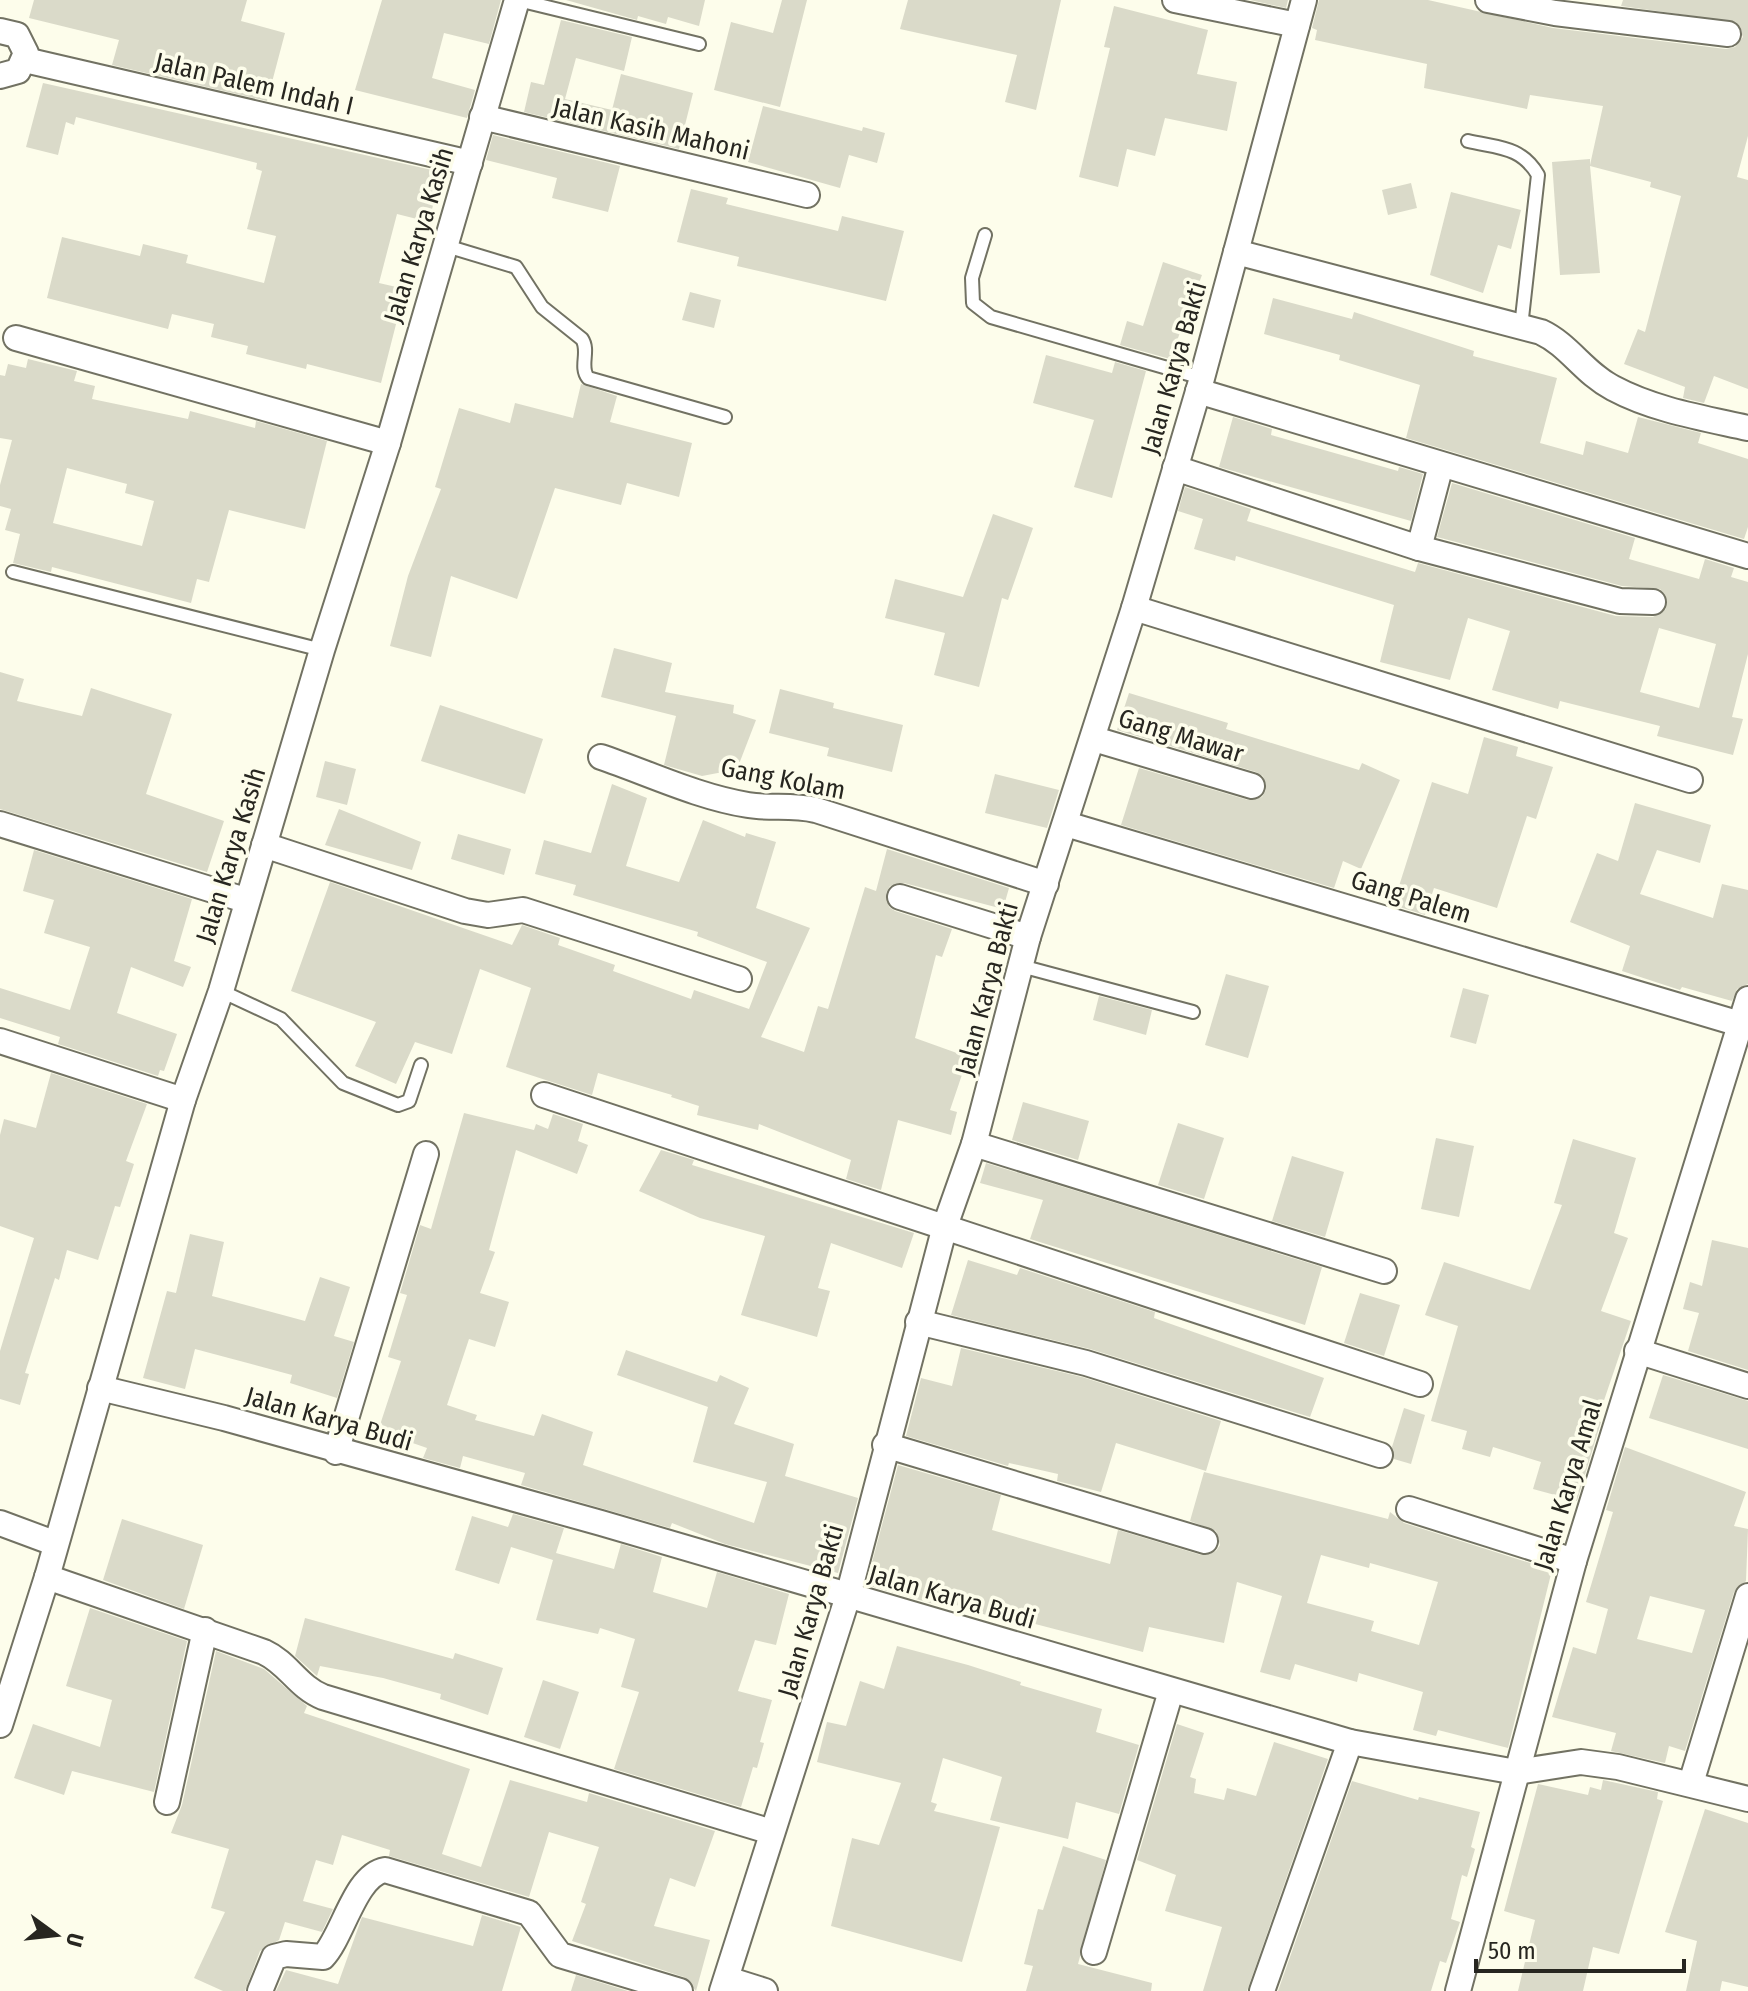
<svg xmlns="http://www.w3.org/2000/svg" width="1748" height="1991" font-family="'Fira Sans Condensed',sans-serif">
  <rect width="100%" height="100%" fill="#fdfdeb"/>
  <g fill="#dadac9" fill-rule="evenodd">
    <polygon points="34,0 247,0 241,21 285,33 267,101 112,65 119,40 29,18"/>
    <polygon points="382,0 501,0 489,44 444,33 432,78 475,90 467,118 355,90"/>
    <polygon points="566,0 705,0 699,26 668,17 666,24 638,16 637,20"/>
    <polygon points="782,0 807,0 780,107 714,90 731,22 773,33"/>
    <polygon points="908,0 1061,0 1036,110 1005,102 1017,55 900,29"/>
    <polygon points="1250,0 1288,0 1286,8"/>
    <polygon points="1319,0 1428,0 1553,28 1726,49 1735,47 1743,37 1736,22 1621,6 1623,0 1748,0 1748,136 1737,177 1748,180 1748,389 1714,376 1704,403 1683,398 1685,387 1624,364 1638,329 1645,332 1681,196 1650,187 1651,182 1590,166 1600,273 1560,275 1552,162 1590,159 1590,165 1603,106 1530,95 1527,109 1424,88 1427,64 1315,40 1317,30 1312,28"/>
    <polygon points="1114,6 1208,30 1197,74 1237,82 1227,131 1165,118 1155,156 1127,149 1118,187 1079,177 1110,48 1104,47"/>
    <polygon points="561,20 632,37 624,71 576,58 565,99 612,110 621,74 693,93 679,149 524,112 531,82 544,85"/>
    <polygon points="43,83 441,172 429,222 397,214 379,283 405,289 381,383 307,364 306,369 246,354 248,346 211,337 214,324 172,314 168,329 47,298 62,237 140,256 143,244 188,255 186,263 264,283 276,236 247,229 262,171 256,169 257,163 76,117 74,125 66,122 58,155 26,147"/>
    <polygon points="763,106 862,131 863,127 885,133 877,163 849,155 840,188 748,162"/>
    <polygon points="493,135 620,166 608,212 552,198 557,178 486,160"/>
    <polygon points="1411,183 1417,208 1388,215 1382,190"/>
    <polygon points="691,189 728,198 726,204 838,231 842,216 904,231 886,301 737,266 739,257 677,242"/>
    <polygon points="1451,192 1521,210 1511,249 1498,245 1483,293 1430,275"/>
    <polygon points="1163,262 1202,275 1170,359 1120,345 1127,321 1143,326"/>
    <polygon points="690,292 721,300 714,328 682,320"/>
    <polygon points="1273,298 1352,319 1354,312 1474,351 1473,356 1557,378 1540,443 1583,455 1586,441 1628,453 1638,417 1701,433 1698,443 1748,459 1748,527 1744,539 1406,438 1420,385 1339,360 1340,355 1264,334"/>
    <polygon points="1046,355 1112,373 1115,362 1146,371 1112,498 1074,487 1094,420 1033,403"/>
    <path d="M28,359L77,371L74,381L95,386L92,399L188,419L190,411L255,428L256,421L327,441L305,529L229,510L209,582L197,579L191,603L52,567L51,572L13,563L20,534L5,530L11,509L0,506V485L12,440L0,438V375L5,376L8,364L26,368ZM67,468L127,484L125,493L154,501L142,546L53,523Z"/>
    <polygon points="581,384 617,396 610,422 692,443 679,497 627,483 621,505 555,488 517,599 451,576 431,657 390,646 408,576 441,489 435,487 459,408 510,423 515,403 573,418"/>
    <polygon points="1233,417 1272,429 1271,435 1398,471 1399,467 1423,474 1411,521 1219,467"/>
    <path d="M1452,483L1635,538L1629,559L1699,579L1705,559L1734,568L1731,577L1748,582V654L1732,717L1743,719L1733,755L1657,736L1660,726L1560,701L1558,709L1492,690L1510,631L1468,618L1450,680L1380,662L1394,605L1236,556L1235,561L1194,549L1203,519L1178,511L1185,487L1251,509L1247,521L1415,572L1418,563L1616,616L1653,617L1666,609V596L1660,589L1622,586L1437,537ZM1659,628L1716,644L1699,708L1640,692Z"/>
    <polygon points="993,514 1033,528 1008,600 1002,598 979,687 934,675 945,633 885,618 895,579 963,597"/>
    <polygon points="614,648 672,663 665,692 734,705 733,713 756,720 734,777 723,772 702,776 664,765 676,716 601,697"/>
    <polygon points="0,672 24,679 17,701 82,716 91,688 172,714 146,794 224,821 207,872 0,809"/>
    <polygon points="780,689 834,703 833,708 903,725 892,772 827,756 829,748 769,733"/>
    <polygon points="1129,693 1228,723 1226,729 1359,770 1362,763 1400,780 1361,869 1343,861 1334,888 1121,825 1139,768 1248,800 1262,797 1266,790 1263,776 1256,772 1117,730"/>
    <polygon points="440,705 543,739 525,794 421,761"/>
    <polygon points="1484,737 1518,747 1516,756 1553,767 1536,819 1527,816 1497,908 1434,888 1425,915 1393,905 1432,782 1468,794"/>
    <polygon points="325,761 356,769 347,805 316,797"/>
    <polygon points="995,774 1059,790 1047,828 985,813"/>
    <polygon points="612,784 647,798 626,866 679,882 703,820 745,837 746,833 776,842 756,908 810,928 761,1037 804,1052 818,1006 828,1009 865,887 876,891 887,849 1009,888 1003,909 904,883 890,886 886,893 889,907 895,911 952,929 942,957 936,955 915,1038 968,1057 950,1110 957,1112 951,1135 898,1120 881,1190 846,1179 851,1160 759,1124 758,1130 697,1115 699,1106 671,1097 672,1095 598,1073 592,1095 506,1067 531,988 480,969 452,1054 415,1042 396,1084 355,1066 376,1022 291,991 330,882 512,945 522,925 560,938 558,945 615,965 613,971 691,999 694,990 749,1009 767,962 697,936 698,932 573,895 576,885 535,874 544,840 591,853"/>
    <polygon points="1635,803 1711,825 1700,863 1657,850 1640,894 1713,918 1722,884 1748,890 1748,984 1737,989 1732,1001 1682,987 1680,990 1622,971 1630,946 1570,922 1597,853 1618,861"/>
    <polygon points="339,809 421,842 412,870 325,845"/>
    <polygon points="458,834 511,849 504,875 451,859"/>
    <polygon points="34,850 192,899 174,961 191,967 183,987 131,967 117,1013 177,1034 164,1071 160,1070 158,1076 58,1044 60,1037 0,1018 0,988 70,1010 90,947 44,933 54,900 23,891"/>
    <polygon points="1226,974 1269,986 1248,1058 1205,1045"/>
    <polygon points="1463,988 1489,995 1476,1044 1450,1037"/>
    <polygon points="1099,996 1152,1010 1146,1035 1093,1020"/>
    <polygon points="51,1073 147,1104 126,1161 134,1164 120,1207 115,1206 98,1260 67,1250 59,1280 55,1278 25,1373 29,1374 20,1405 0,1399 0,1351 34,1238 0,1226 0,1135 4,1119 36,1128"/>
    <polygon points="1023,1102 1089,1121 1078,1160 1012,1140"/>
    <polygon points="464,1113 534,1130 536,1124 548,1129 553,1114 583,1124 578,1141 588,1145 577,1174 516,1150 489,1250 495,1252 480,1293 509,1302 495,1347 469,1339 447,1405 477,1415 475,1420 534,1436 542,1414 593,1432 583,1465 754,1523 767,1482 693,1462 708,1407 617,1375 626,1350 717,1382 720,1375 749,1388 734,1424 794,1444 785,1476 858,1498 838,1573 725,1544 672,1523 670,1528 521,1485 525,1473 463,1456 460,1468 423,1458 427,1448 378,1431 401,1361 388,1357 407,1295 400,1293 420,1225 431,1229"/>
    <polygon points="1178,1123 1224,1138 1204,1199 1158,1185"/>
    <polygon points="1436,1138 1474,1146 1459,1217 1421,1209"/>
    <polygon points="1573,1139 1636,1158 1614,1233 1628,1238 1601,1311 1631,1321 1597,1421 1601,1422 1577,1501 1533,1489 1541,1462 1493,1447 1490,1457 1462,1449 1467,1431 1431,1421 1458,1326 1425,1315 1444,1262 1530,1290 1562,1205 1554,1203"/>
    <polygon points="661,1150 694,1160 692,1165 914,1233 902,1268 831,1243 818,1288 830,1291 817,1337 741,1315 765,1236 700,1218 639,1191"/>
    <polygon points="1292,1156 1344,1172 1325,1237 1272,1221"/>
    <polygon points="986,1163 1322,1267 1305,1325 1030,1239 1043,1200 980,1183"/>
    <polygon points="190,1234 224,1242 212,1296 305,1321 320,1277 350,1287 334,1336 354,1342 337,1398 290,1383 292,1375 195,1349 185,1389 143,1378 167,1291 176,1293"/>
    <polygon points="1712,1240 1748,1248 1748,1370 1688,1351 1699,1313 1683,1309 1690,1282 1702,1286"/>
    <polygon points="968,1260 1017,1275 1020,1268 1155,1312 1154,1318 1324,1378 1310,1417 1090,1349 951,1315"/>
    <polygon points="1360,1293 1400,1305 1384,1356 1344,1343"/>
    <polygon points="961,1348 1082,1377 1221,1421 1206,1471 1116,1443 1101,1492 1057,1481 1058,1474 1009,1463 1008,1466 906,1436 921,1378 952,1386"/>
    <polygon points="1663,1375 1748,1401 1748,1449 1649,1418"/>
    <polygon points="1404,1408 1425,1415 1411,1464 1394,1459 1392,1447"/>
    <path d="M1625,1447L1746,1492L1734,1526L1748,1529L1746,1581L1734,1592L1685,1751L1669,1746L1665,1763L1611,1751L1616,1733L1552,1717L1573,1647L1596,1654L1608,1609L1586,1602L1613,1512L1606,1510ZM1650,1596L1705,1610L1692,1653L1637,1639Z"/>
    <path d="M898,1465L1001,1495L992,1530L1110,1564L1118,1530L1201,1555L1216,1551L1220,1545L1216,1531L1190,1521L1204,1472L1388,1519L1390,1512L1404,1523L1552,1570L1508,1748L1438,1730L1436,1736L1413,1730L1423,1692L1359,1673L1357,1682L1295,1664L1290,1680L1260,1672L1282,1596L1237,1582L1224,1643L1149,1627L1143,1652L993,1613L992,1617L942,1600L941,1606L866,1585ZM1321,1555L1369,1568L1370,1563L1438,1582L1419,1645L1371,1631L1374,1621L1307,1603Z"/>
    <polygon points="513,1514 564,1528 556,1553 614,1569 621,1544 662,1557 653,1592 707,1608 717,1572 789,1594 776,1645 755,1640 738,1691 772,1700 760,1742 764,1743 757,1768 753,1767 741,1807 614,1769 639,1692 621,1687 635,1639 600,1628 598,1634 536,1620 553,1560 511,1547 499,1584 455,1570 472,1516 508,1527"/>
    <polygon points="122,1519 203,1545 184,1609 103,1580"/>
    <polygon points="90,1608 187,1641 154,1792 72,1771 64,1795 14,1778 33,1724 100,1747 112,1700 66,1686"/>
    <polygon points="305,1618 453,1659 455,1653 503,1668 488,1715 440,1699 441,1694 383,1678 320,1666 317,1676 295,1656"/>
    <polygon points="897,1646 968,1665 1021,1682 1020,1685 1102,1709 1096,1732 1139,1745 1119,1814 1076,1802 1068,1839 990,1820 1002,1777 943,1758 931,1802 937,1804 934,1811 1000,1827 962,1962 831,1926 852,1838 879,1845 901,1783 817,1762 827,1722 846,1726 860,1681 884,1689"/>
    <polygon points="216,1651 264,1669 307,1706 304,1713 470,1769 442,1854 481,1867 510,1780 587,1802 589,1793 715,1831 695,1887 670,1878 654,1926 710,1940 696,1991 684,1977 572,1941 586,1904 581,1902 599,1847 549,1832 529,1897 389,1856 390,1850 342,1835 333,1865 316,1860 303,1901 333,1909 322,1932 285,1922 279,1940 260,1951 245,1991 223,1991 194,1978 225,1912 211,1908 229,1849 171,1833 182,1805"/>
    <polygon points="543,1680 579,1692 560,1749 524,1737"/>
    <polygon points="1177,1724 1204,1733 1190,1777 1196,1779 1194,1793 1224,1800 1227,1788 1256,1796 1274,1742 1328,1759 1247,1991 1203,1991 1222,1927 1165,1911 1176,1875 1137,1860"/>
    <polygon points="1603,1780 1658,1792 1657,1799 1663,1801 1619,1954 1593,1947 1583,1991 1518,1991 1535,1920 1504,1911 1538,1784 1588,1795 1590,1787 1601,1790"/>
    <polygon points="1352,1781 1418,1800 1419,1797 1480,1812 1471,1847 1475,1849 1467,1877 1462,1875 1451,1919 1460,1922 1446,1963 1440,1961 1431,1991 1278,1991"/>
    <polygon points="1705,1809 1748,1823 1748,1987 1722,1981 1720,1991 1686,1991 1697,1941 1665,1932"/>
    <polygon points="1063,1846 1106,1860 1078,1964 1152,1983 1151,1991 1026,1991 1033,1966 1024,1964 1038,1909 1043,1910"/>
    <polygon points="482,1915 521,1927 502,1991 276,1991 286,1970 338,1984 362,1917 473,1946"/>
    <polygon points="576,1975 628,1991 571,1991"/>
  </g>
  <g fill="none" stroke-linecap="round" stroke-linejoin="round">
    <defs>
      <g id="service">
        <polyline points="518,0 699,44"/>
        <path d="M1468,141C1498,148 1521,146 1538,175L1521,327"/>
        <polyline points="985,235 972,278 973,303 991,317 1202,378"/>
        <path d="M443,245L516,267L542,307L582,339C590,351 579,367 588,378L725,417"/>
        <polyline points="13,572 322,650"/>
        <polyline points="1021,966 1193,1012"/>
        <polyline points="221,991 281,1019 343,1083 398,1105 409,1101 421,1065"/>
      </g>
      <g id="minor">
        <polyline points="1175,0 1297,25"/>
        <polyline points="1488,0 1555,13 1728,34"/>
        <polyline points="0,31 17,35 26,53 18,71 0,76"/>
        <polyline points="25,60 470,163"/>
        <polyline points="482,117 807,195"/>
        <path d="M1236,252L1541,332C1569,345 1584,373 1613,388C1654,410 1703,418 1748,428"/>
        <polyline points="16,338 388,443"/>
        <polyline points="1198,391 1748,556"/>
        <polyline points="1175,468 1419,548 1441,465"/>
        <polyline points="1419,548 1620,601 1653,602"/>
        <polyline points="1134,608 1690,780"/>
        <polyline points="1094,739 1252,786"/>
        <path d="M601,757C648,773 698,797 748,805C771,809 790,804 816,810L1046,884"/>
        <polyline points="0,824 245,900"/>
        <polyline points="1066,824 1740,1024"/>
        <polyline points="264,845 465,911 488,915 523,910 739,979"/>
        <polyline points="900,897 1028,937"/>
        <polyline points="0,1041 183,1100"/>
        <polyline points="544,1095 1420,1384"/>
        <polyline points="974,1144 1384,1271"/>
        <polyline points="918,1322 1086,1363 1380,1455"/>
        <polyline points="1637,1351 1748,1386"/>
        <polyline points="100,1388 224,1418 601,1523 1350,1742 1516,1772 1581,1762 1618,1767 1748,1799"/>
        <polyline points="885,1445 1205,1541"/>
        <polyline points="336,1452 426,1154"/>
        <polyline points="1409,1509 1574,1561"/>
        <polyline points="0,1523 54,1543"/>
        <path d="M47,1577L264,1652C288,1663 298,1687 323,1697L772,1832"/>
        <polyline points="0,1725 47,1577 183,1100 221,991 322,650 388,443 517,0"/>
        <polyline points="1691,1783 1748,1596"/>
        <polyline points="167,1802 205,1630"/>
        <polyline points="1094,1952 1171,1691"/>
        <polyline points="727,1979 765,1991"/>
        <path d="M260,1991L274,1957L286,1954L323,1957C343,1936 355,1875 385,1870L529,1913L560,1955L680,1991"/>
        <polyline points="722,1991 848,1596 945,1226 974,1144 1028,937 1134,608 1202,378 1304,0"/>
        <polyline points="1262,1991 1350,1742"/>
        <polyline points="1458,1991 1574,1561 1748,999"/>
      </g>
    </defs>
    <use href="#service" stroke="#727263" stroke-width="16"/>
    <use href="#minor" stroke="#727263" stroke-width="28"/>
    <use href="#service" stroke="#fff" stroke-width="12"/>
    <use href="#minor" stroke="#fff" stroke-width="24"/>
  </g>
  <g text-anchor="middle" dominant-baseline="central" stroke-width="7" stroke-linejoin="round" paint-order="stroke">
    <g font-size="26" fill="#272620" stroke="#fdfdeb">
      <text transform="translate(254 84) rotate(13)">Jalan Palem Indah I</text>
      <text transform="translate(651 129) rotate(13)">Jalan Kasih Mahoni</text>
      <text transform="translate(419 235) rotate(-73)">Jalan Karya Kasih</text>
      <text transform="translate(1174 368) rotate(-74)">Jalan Karya Bakti</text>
      <text transform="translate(1181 736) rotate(17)">Gang Mawar</text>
      <text transform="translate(783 779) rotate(11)">Gang Kolam</text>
      <text transform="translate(231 855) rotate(-73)">Jalan Karya Kasih</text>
      <text transform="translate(1411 897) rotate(17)">Gang Palem</text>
      <text transform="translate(987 989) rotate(-75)">Jalan Karya Bakti</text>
      <text transform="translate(329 1419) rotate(16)">Jalan Karya Budi</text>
      <text transform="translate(1568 1485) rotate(-73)">Jalan Karya Amal</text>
      <text transform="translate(952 1597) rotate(16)">Jalan Karya Budi</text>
      <text transform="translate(811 1611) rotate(-74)">Jalan Karya Bakti</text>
    </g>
  </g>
  <g transform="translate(56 1935) rotate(105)" stroke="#fdfdeb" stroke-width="6" paint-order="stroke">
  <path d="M0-6L14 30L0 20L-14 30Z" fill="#272620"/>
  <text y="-12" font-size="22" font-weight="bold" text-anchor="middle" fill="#272620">U</text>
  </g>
  <path d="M1476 1959v12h208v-12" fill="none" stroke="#272620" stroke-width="4"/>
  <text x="1488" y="1959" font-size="24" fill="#272620" stroke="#fdfdeb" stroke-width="6" paint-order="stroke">50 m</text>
</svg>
